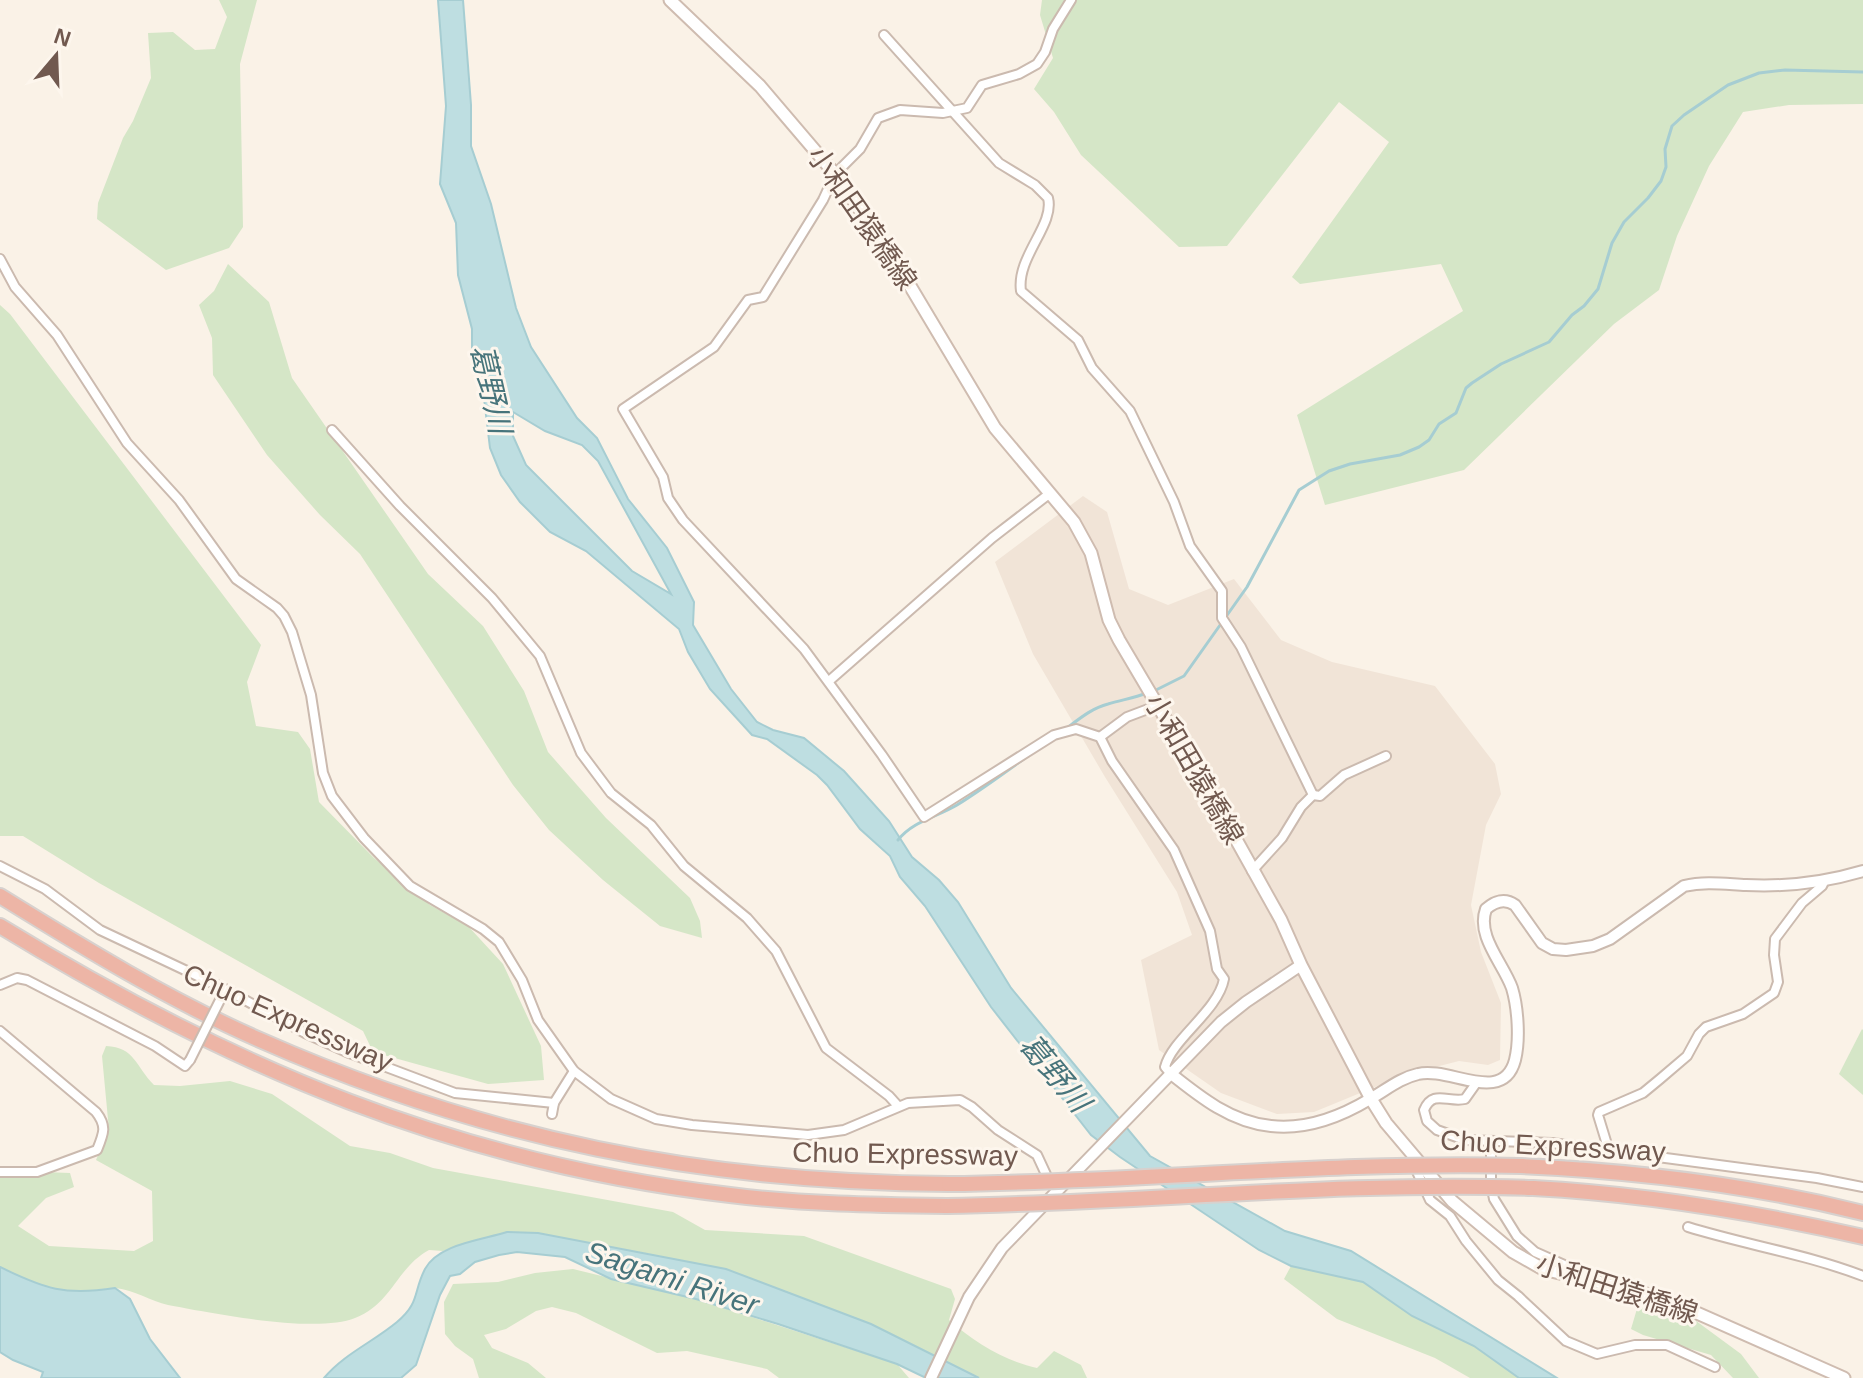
<svg xmlns="http://www.w3.org/2000/svg" width="1863" height="1378" font-family="Helvetica,'Noto Sans JP',sans-serif">
  <rect width="100%" height="100%" fill="#faf2e7"/>
  <polygon fill="#f1e4d7" points="1083,496 1107,512 1129,589 1168,605 1234,579 1281,640 1332,662 1435,686 1495,764 1501,794 1486,825 1471,905 1481,952 1501,1003 1500,1060 1488,1065 1459,1061 1404,1075 1314,1112 1277,1114 1221,1093 1159,1050 1141,960 1192,935 1177,892 1105,777 1033,654 995,562"/>
  <g fill="#d5e6c7">
    <polygon points="219,0 257,0 240,64 243,227 229,248 166,270 97,219 98,203 123,138 133,121 151,78 148,33 173,32 195,50 215,49 227,17"/>
    <polygon points="1042,0 1863,0 1863,104 1789,105 1743,112 1709,166 1677,236 1659,290 1614,324 1464,470 1325,505 1297,415 1463,311 1441,264 1300,284 1292,277 1389,142 1339,102 1227,246 1179,247 1081,155 1054,112 1034,89 1053,58 1040,15"/>
    <polygon points="228,264 269,302 292,378 428,574 483,626 524,691 548,752 606,818 690,898 700,921 702,938 660,926 603,880 549,830 513,785 360,554 320,515 267,455 213,375 212,338 199,305 214,291"/>
    <polygon points="0,305 10,314 261,645 247,682 256,726 298,732 310,749 319,802 374,858 430,905 468,926 503,964 541,1046 544,1080 488,1084 373,1052 363,1031 99,883 23,836 0,836"/>
    <polygon points="1862,1029 1863,1030 1863,1095 1839,1074"/>
    <path d="M106,1046C135,1047 136,1067 154,1085L180,1086L230,1081L272,1094L350,1146L390,1153L433,1168L673,1212L705,1230L804,1236L951,1289L955,1299L949,1320C974,1342 1005,1361 1037,1368L1054,1351L1081,1365L1087,1378H979L871,1324L650,1254L538,1233L507,1232L443,1251L429,1250C396,1268 393,1303 355,1318C316,1334 211,1313 168,1305C151,1301 134,1290 116,1288C104,1287 92,1294 80,1293C51,1293 25,1279 0,1267V1177L45,1172L70,1173L74,1187L46,1198L18,1226L49,1246L134,1251L153,1241L152,1191L96,1160L109,1130L102,1056Z"/>
    <polygon points="1291,1266 1363,1282 1412,1316 1474,1346 1519,1378 1470,1378 1435,1358 1337,1319 1284,1279"/>
    <polygon points="573,1269 696,1299 897,1364 909,1378 779,1378 767,1369 687,1351 657,1353 576,1313 552,1307 536,1311 506,1329 484,1335 492,1348 528,1363 546,1378 479,1378 473,1359 455,1346 445,1334 444,1302 453,1284 498,1282 535,1273"/>
    <polygon points="1639,1302 1671,1307 1688,1315 1741,1354 1759,1378 1733,1378 1711,1355 1643,1335 1631,1329"/>
  </g>
  <g fill="#bedee1" stroke="#a6cdd2" stroke-width="2" fill-rule="evenodd">
    <path d="M438,0H463L471,105V146L491,204L516,308L531,347L577,418L597,438L628,499L667,548L694,602L693,625L731,689L757,722L773,730L804,738L844,771L889,821L912,857L939,880L958,902L1011,988L1150,1156L1285,1231L1351,1251L1557,1378H1519L1474,1346L1412,1316L1363,1282L1291,1266L1259,1250L1120,1157L1091,1135L991,1007L925,906L900,877L890,856L860,829L827,785L817,775L767,739L752,735L710,689L688,652L679,629L586,551L550,532L520,502L501,475L490,448L482,382L472,359V329L458,275L456,223L440,184L446,106ZM513,412L545,431L582,445L598,461L671,594L632,571L526,465L513,436Z"/>
    <path d="M507,1232L538,1233L726,1269L871,1324L979,1378H926L897,1364L778,1324L696,1299L611,1279L565,1257L517,1252L499,1255L475,1262L460,1274L450,1276L440,1295L416,1365L401,1378H324C344,1354 373,1342 397,1322C420,1303 413,1292 425,1269C438,1244 482,1240 507,1232Z"/>
    <path d="M0,1267C45,1289 65,1296 115,1288L130,1299L150,1339L180,1378H41L43,1372L13,1360L0,1352Z"/>
  </g>
  <g fill="none" stroke-linecap="round" stroke-linejoin="round">
    <g stroke="#a6cdd2" stroke-width="3">
      <polyline points="1154,691 1184,676 1247,587 1299,490 1329,471 1350,464 1400,455 1419,447 1429,440 1439,424 1456,413 1466,388 1472,383 1501,364 1549,342 1572,315 1584,306 1598,289 1612,243 1624,222 1648,198 1661,181 1666,167 1665,149 1672,126 1684,115 1728,85 1759,73 1785,70 1863,72"/>
      <path d="M1067,728C1079,719 1092,708 1108,704C1121,700 1134,698 1147,693"/>
      <path d="M898,840C913,821 937,817 957,805C981,790 1003,774 1025,758"/>
    </g>
    <defs>
      <g id="minor">
        <path d="M1071,0L1053,29L1045,52L1037,64L1019,74L982,85L967,108L943,113L900,110L878,118L860,149L835,174L823,200L763,297L748,300L714,347L623,409L663,477L668,498L683,520L804,649L882,755L924,817L1054,735L1076,729L1100,737L1112,761L1174,850L1210,931L1217,969L1224,979C1218,1011 1172,1039 1165,1067L1170,1073"/>
        <path d="M884,35L999,163L1035,185L1048,198C1055,225 1016,257 1021,291L1078,340L1092,368L1130,411L1174,502L1190,546L1222,591V618L1241,647L1313,795L1301,807L1282,838L1252,871"/>
        <polyline points="0,259 15,287 57,335 127,443 179,500 236,579 277,608 284,616 292,632 311,695 323,773 332,796 364,838 410,886 483,929 499,942 522,980 538,1020 574,1071 611,1099 656,1119 692,1125 808,1135 844,1130 908,1103 960,1100 972,1107 998,1130 1037,1155 1050,1183"/>
        <polyline points="332,430 400,506 492,598 540,656 581,753 611,793 651,825 684,866 747,918 776,951 826,1048 889,1096 898,1106"/>
        <polyline points="829,681 992,538 1049,494"/>
        <polyline points="1100,737 1127,717 1156,706"/>
        <polyline points="1313,795 1320,796 1344,775 1386,756"/>
        <polyline points="0,866 45,889 100,930 225,989 305,1033 349,1053 455,1093 554,1103"/>
        <polyline points="0,985 17,978 27,980 155,1046 185,1066 190,1060"/>
        <path d="M0,1031L96,1112C107,1126 104,1133 97,1150L37,1172H0"/>
        <path d="M1477,1082L1465,1099C1448,1103 1433,1089 1424,1110L1427,1121L1437,1130L1465,1140L1552,1143L1817,1178L1863,1187"/>
        <polyline points="552,1114 554,1103 574,1071"/>
        <polyline points="1491,1141 1491,1184 1494,1199 1517,1236 1535,1252 1598,1280"/>
        <polyline points="1609,1151 1598,1115 1599,1112 1643,1093 1660,1079 1687,1056 1699,1034 1706,1027 1743,1014 1774,993 1778,982 1774,955 1775,939 1802,903 1822,886 1825,880"/>
        <polyline points="1413,1163 1430,1200 1450,1216 1466,1241 1498,1280 1518,1296 1566,1341 1597,1354 1635,1345 1667,1345 1715,1367"/>
        <path d="M1688,1227C1746,1245 1806,1254 1863,1276"/>
      </g>
      <g id="tertiary">
        <path d="M1170,1073C1200,1097 1231,1122 1271,1126C1306,1130 1340,1117 1370,1099C1386,1090 1400,1078 1418,1074C1449,1066 1503,1106 1515,1060C1520,1040 1518,1008 1512,988C1503,963 1476,936 1486,909C1495,901 1505,898 1515,905L1542,943L1553,949L1566,950L1593,946L1610,939L1684,886C1705,881 1725,884 1746,885C1785,887 1826,882 1863,871"/>
        <polyline points="931,1378 969,1297 1002,1248 1221,1022 1246,1002 1301,965"/>
      </g>
      <polyline id="secondary" points="670,0 760,86 835,174 897,264 995,428 1074,522 1091,553 1109,620 1119,640 1223,816 1281,920 1301,965 1371,1099 1386,1123 1452,1201 1513,1252 1543,1269 1663,1298 1844,1378"/>
      <g id="motorway">
        <path d="M0,896C84,948 169,1000 260,1040C484,1139 705,1183 949,1184"/>
        <path d="M0,926C232,1068 457,1163 730,1195C802,1204 875,1205 947,1206"/>
        <path d="M1521,1166C1636,1171 1751,1185 1863,1213"/>
        <path d="M1533,1188C1645,1194 1754,1212 1863,1237"/>
      </g>
    </defs>
    <use href="#minor" stroke="#cbbaaf" stroke-width="12"/>
    <use href="#tertiary" stroke="#cbbaaf" stroke-width="14"/>
    <use href="#secondary" stroke="#cfbcb0" stroke-width="15"/>
    <use href="#motorway" stroke="#d7d1ce" stroke-width="18"/>
    <use href="#minor" stroke="#fff" stroke-width="8"/>
    <use href="#tertiary" stroke="#fff" stroke-width="10"/>
    <use href="#secondary" stroke="#fff" stroke-width="11"/>
    <use href="#motorway" stroke="#edb5a6" stroke-width="14"/>
    <defs>
      <polyline id="minor-bridge" points="190,1060 222,996"/>
      <g id="motorway-bridge">
        <path d="M949,1184C1140,1182 1330,1161 1521,1166"/>
        <path d="M947,1206C1143,1203 1338,1181 1533,1188"/>
      </g>
    </defs>
    <use href="#minor-bridge" stroke="#cbbaaf" stroke-width="12" stroke-linecap="butt"/>
    <use href="#motorway-bridge" stroke="#d7d1ce" stroke-width="18" stroke-linecap="butt"/>
    <use href="#minor-bridge" stroke="#fff" stroke-width="8"/>
    <use href="#motorway-bridge" stroke="#edb5a6" stroke-width="14"/>
  </g>
  <g text-anchor="middle" dominant-baseline="central" stroke-width="6" stroke-linejoin="round" paint-order="stroke">
    <g font-size="28" fill="#71594f" stroke="#fdf6ed">
      <text transform="translate(862 218) rotate(55)">小和田猿橋線</text>
      <text transform="translate(1194 769) rotate(60)">小和田猿橋線</text>
      <text transform="translate(288 1018) rotate(24)">Chuo Expressway</text>
      <text transform="translate(1553 1146) rotate(3)">Chuo Expressway</text>
      <text transform="translate(905 1154) rotate(1)">Chuo Expressway</text>
      <text transform="translate(1617 1289) rotate(18)">小和田猿橋線</text>
    </g>
    <g font-size="30" font-style="italic" fill="#47747b" stroke="#fdf6ed">
      <text transform="translate(491 389) rotate(77)">葛野川</text>
      <text transform="translate(1055 1073) rotate(50)">葛野川</text>
      <text transform="translate(672 1278) rotate(18)">Sagami River</text>
    </g>
  </g>
  <g transform="translate(56 56) rotate(19)" stroke="#fdf6ed" stroke-width="6" paint-order="stroke">
  <path d="M0-6L14 30L0 20L-14 30Z" fill="#71594f"/>
  <text y="-12" font-size="22" font-weight="bold" text-anchor="middle" fill="#71594f">N</text>
  </g>
</svg>
